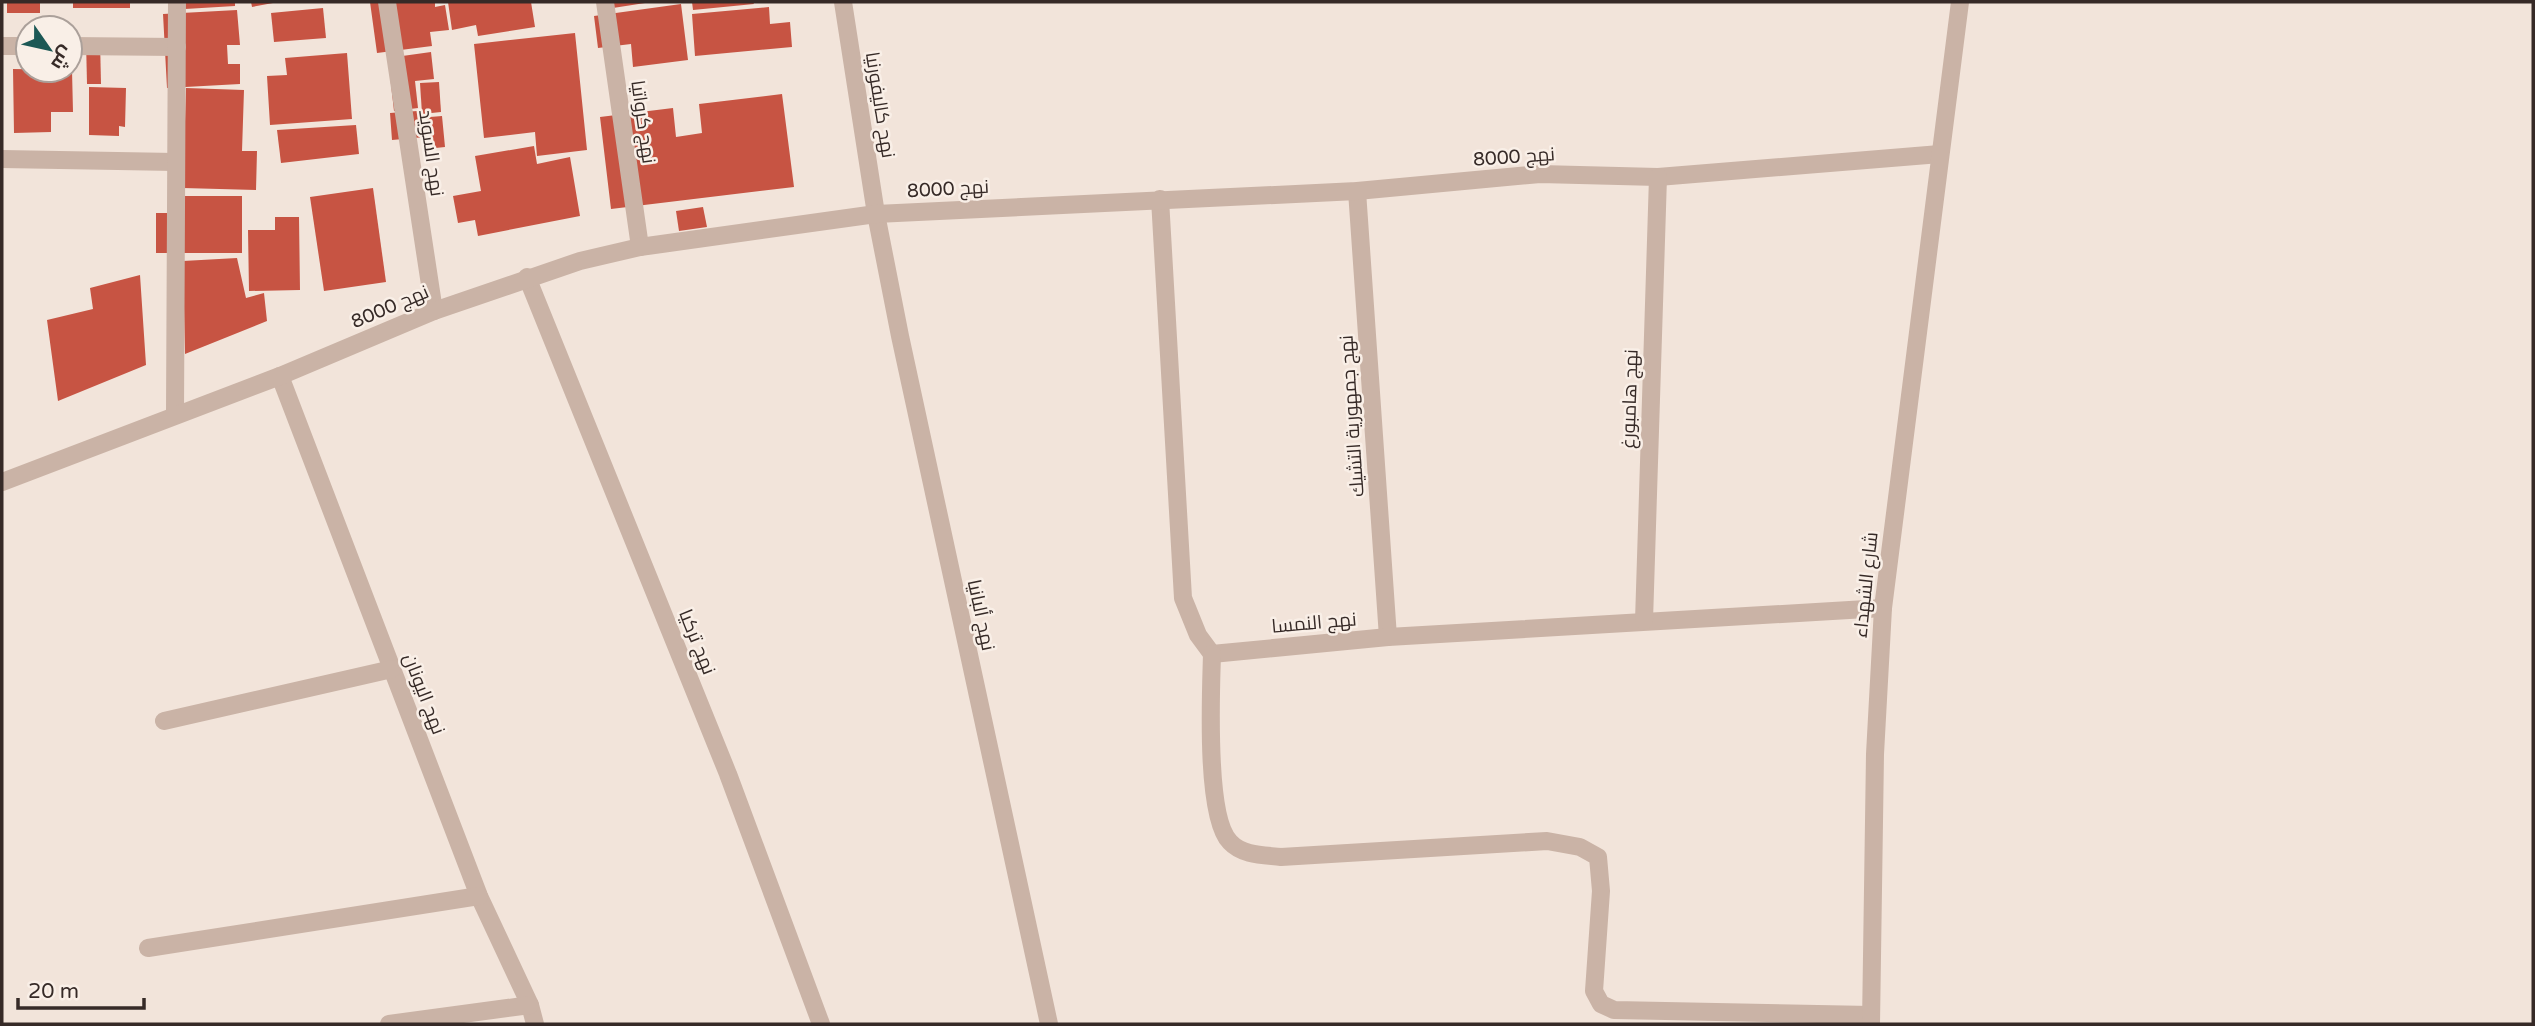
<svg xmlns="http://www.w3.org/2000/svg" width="2535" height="1026" font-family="'Varela Round',Cairo,sans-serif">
  <rect width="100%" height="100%" fill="#f2e4da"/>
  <g fill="#c75443">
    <rect x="7" y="2" width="33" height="11"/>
    <rect x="73" y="2" width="57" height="6"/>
    <polygon points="185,2 235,2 235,6 185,9"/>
    <polygon points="251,2 273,2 273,3 252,7"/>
    <polygon points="370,2 435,2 435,7 445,5 449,30 430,32 432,46 377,53"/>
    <polygon points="448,2 531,2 535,27 478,36 476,25 452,30"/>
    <polygon points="612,2 645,2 645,3 613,8"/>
    <polygon points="692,2 753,2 754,4 693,10"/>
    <polygon points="681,4 688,60 633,67 631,44 598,48 594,16"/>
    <polygon points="769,7 770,24 790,22 792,47 695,56 692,14"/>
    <polygon points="323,8 326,38 274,42 271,13"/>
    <polygon points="237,10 240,45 227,45 228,64 240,64 240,84 167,88 163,14"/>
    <polygon points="575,33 587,150 537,156 535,132 484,138 474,44"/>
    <polygon points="86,40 100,40 101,84 87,84"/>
    <polygon points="431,52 434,79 415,81 418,108 394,111 388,58"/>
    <polygon points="347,53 352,119 270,125 267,76 287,75 285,58"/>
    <polygon points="13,69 72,70 73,112 51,112 51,132 14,133"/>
    <polygon points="439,82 441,112 422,114 420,83"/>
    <polygon points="89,87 126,88 125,127 119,126 119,136 89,135"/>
    <polygon points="186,88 244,90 242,151 257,151 256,190 183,188"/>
    <polygon points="782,94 794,187 611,209 600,117 673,108 676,137 702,133 699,104"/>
    <polygon points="417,111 418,118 442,116 445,147 426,149 425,137 392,140 390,113"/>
    <polygon points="356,125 359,154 281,163 277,130"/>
    <polygon points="534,146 537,164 570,157 580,216 478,236 475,220 458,223 453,196 481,191 475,156"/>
    <polygon points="373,188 386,282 324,291 310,197"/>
    <polygon points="181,196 242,196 242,253 156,253 156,213 181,213"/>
    <polygon points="703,207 707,227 679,231 676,211"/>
    <polygon points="275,217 299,217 300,290 249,291 248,230 275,230"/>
    <polygon points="237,258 246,298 264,293 267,321 185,354 183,261"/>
    <polygon points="140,275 146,365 58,401 47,320 93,309 90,288"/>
  </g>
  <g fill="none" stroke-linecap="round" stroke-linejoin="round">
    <g stroke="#cab3a6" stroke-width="18">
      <polyline points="387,2 434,311"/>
      <polyline points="605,2 640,247"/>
      <polyline points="843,2 876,214 900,336 1049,1024"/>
      <polyline points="2,46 28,46"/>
      <polyline points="70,46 177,47"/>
      <polyline points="2,159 175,162"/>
      <polyline points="1357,191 1388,637"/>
      <polyline points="1160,199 1183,598 1198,635 1212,654 1388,637 1883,608"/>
      <polyline points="527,277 728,774 821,1024"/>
      <polyline points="280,376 479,896 530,1005 535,1024"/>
      <polyline points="175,414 177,2"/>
      <polyline points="2,482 280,376 434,311 580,261 640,247 876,214 1357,191 1540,174 1658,177 1940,154"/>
      <polyline points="1644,621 1658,177"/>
      <path d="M1212,654C1211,691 1205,817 1230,842C1243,856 1264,855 1281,857L1547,841L1580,847L1598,857L1601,891L1594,991L1601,1004L1614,1010L1871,1015"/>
      <polyline points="164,721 392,669"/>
      <polyline points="148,948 479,896"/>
      <polyline points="389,1024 530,1005"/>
      <polyline points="1871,1024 1875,754 1883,608 1960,2"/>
    </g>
  </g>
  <g text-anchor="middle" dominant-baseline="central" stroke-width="5" stroke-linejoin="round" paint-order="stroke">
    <g font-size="19" fill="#362a27" stroke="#f9efe7">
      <text transform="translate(880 105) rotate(81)">نهح كاليفورنيا</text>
      <text transform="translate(643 122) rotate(82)">نهج كرواتيا</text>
      <text transform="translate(431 153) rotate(82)">نهج السويد</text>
      <text transform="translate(1514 157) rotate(-4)">نهج 8000</text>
      <text transform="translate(948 189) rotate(-3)">نهج 8000</text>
      <text transform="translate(390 307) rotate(-23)">نهج 8000</text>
      <text transform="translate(1630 399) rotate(-88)">نهج هامبورغ</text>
      <text transform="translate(1352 416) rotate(-94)">نهج جمهورية التشيك</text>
      <text transform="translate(1866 585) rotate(-84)">شارع الشهداء</text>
      <text transform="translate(981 615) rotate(78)">نهج ألبانيا</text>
      <text transform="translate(1314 623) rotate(-5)">نهج النمسا</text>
      <text transform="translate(697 642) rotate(68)">نهج تركيا</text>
      <text transform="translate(424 694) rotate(69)">نهج اليونان</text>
    </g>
  </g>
  <rect width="2535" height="1026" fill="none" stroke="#362a27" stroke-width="7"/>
  <g transform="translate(49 49) rotate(124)"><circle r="33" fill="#f9efe7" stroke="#aba09a" stroke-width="2"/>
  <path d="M0-5L12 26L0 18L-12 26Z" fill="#1c5855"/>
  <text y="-10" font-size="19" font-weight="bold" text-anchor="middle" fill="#362a27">ش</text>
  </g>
  <path d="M18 998v10h126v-10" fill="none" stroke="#362a27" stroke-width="3.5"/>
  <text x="28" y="998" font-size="21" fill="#362a27" stroke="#f9efe7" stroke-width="5" paint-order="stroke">20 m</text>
</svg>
